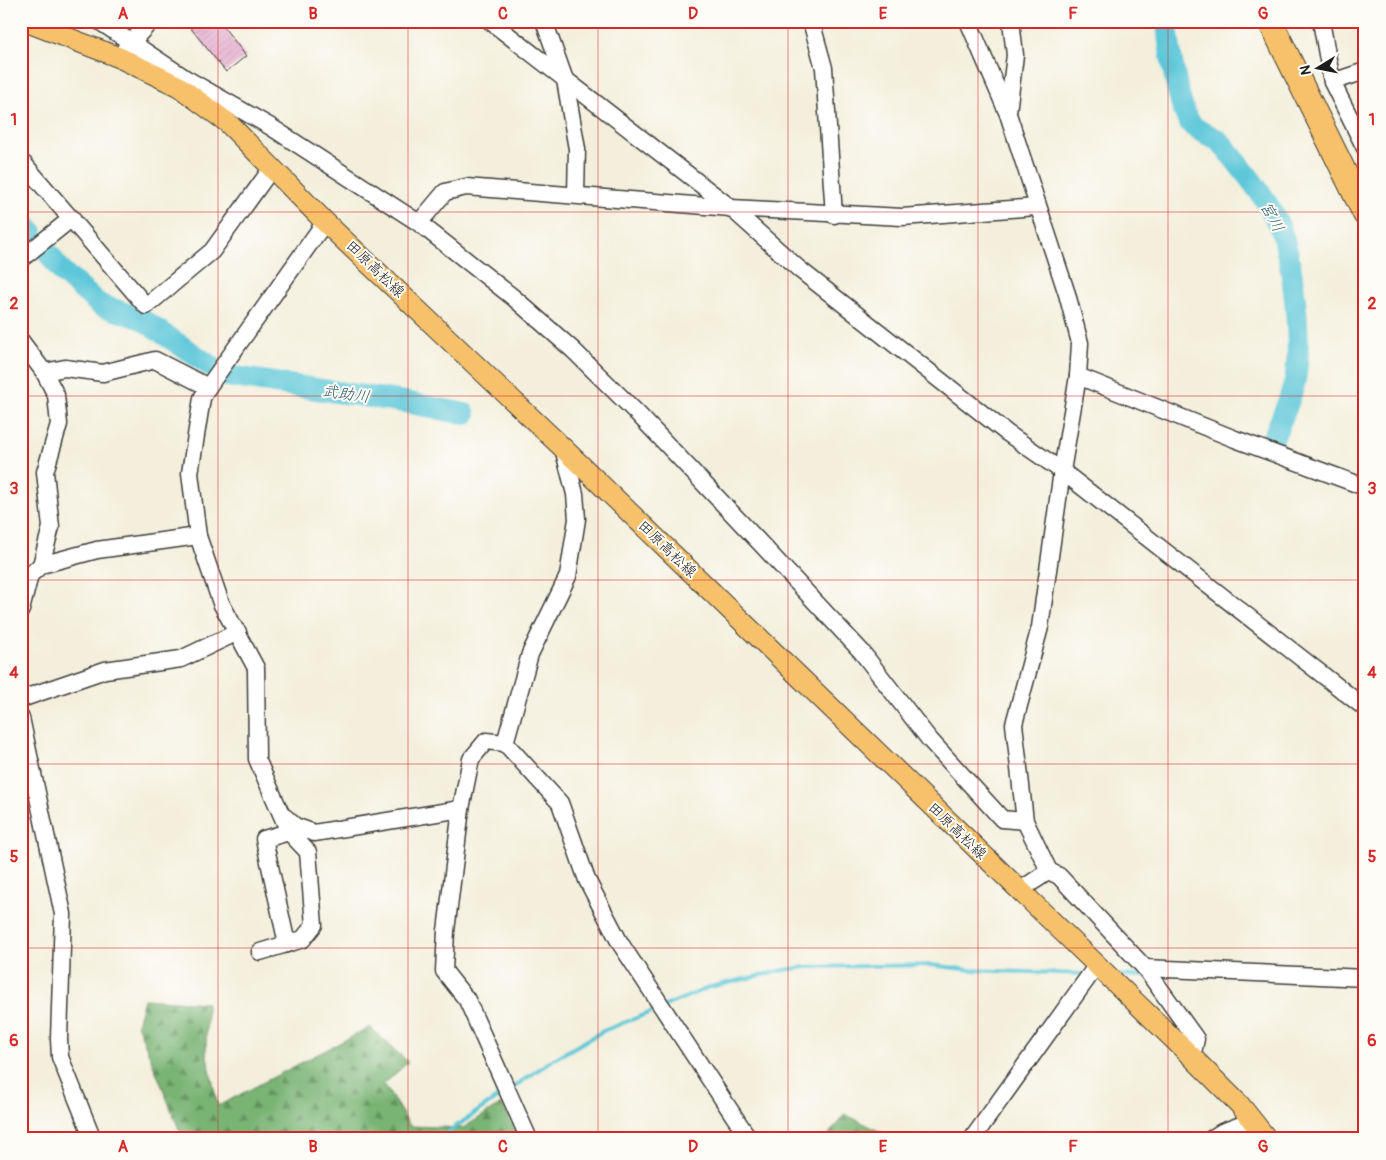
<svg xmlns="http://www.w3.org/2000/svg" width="1386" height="1160" font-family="Pangolin,'Klee One',sans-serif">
  <defs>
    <pattern id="forest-firs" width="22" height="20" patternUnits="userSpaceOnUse" patternTransform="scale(1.25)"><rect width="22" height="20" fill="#79b474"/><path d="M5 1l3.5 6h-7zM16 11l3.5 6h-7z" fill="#62925e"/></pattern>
    <pattern id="building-hatch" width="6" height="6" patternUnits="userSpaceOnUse" patternTransform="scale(1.25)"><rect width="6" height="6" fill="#e6a9cd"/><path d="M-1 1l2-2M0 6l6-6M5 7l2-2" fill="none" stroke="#c591af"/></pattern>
  </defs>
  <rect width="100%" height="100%" fill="#fdfcf7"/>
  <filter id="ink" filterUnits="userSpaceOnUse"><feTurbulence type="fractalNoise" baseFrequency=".02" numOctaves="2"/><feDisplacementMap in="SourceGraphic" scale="10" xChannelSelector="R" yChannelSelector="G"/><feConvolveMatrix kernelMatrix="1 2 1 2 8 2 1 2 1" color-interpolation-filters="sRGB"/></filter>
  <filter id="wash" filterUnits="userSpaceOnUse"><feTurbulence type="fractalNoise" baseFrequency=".0096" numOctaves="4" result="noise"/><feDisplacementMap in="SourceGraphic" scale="20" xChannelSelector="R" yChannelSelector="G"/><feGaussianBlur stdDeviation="1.12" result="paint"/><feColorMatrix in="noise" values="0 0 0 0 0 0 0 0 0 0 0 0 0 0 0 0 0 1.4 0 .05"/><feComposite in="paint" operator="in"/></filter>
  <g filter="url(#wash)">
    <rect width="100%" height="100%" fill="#f3efdc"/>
    <g fill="url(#forest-firs)" stroke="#4a6848">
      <polygon points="144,999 207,1003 206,1052 218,1106 370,1027 408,1062 384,1084 410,1126 463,1128 501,1104 520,1139 183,1139 137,1024"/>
      <polygon points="845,1114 881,1132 884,1139 825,1139"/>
    </g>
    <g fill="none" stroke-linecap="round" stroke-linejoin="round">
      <g stroke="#5dc7d9" stroke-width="4">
        <polyline points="1119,975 1144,976"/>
        <polyline points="665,1006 710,987 784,970 806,967 932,965 970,970 1084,974"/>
        <polyline points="512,1088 554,1059 603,1031 659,1009"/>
        <polyline points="438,1139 504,1093"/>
      </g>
      <g stroke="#5dc7d9" stroke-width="22">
        <path d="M1167,21C1168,42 1178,109 1191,124C1199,134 1215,135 1223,145C1242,169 1267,197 1279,226C1294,261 1302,343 1295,380C1290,402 1281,420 1272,440"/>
        <polyline points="21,221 32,232"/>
        <polyline points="45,249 63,273 100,305 140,318 214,368"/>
        <polyline points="228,376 405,402 465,414"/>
      </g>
    </g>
    <g id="blocks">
      <polygon fill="url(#building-hatch)" points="185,21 219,21 246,56 226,72"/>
    </g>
  </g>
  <g filter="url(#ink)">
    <use href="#blocks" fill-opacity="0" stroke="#3c3c39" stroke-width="1"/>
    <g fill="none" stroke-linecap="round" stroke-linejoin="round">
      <defs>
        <g id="minor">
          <polyline points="99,21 185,78 271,127 419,223 514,298 573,350 638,414 762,545 861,651 929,739 1002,819 1025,821"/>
          <polyline points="490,21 731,208 799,269 1007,433 1062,471 1365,708"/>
          <polyline points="544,21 565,80 577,149 576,195"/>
          <polyline points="811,21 824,68 834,215"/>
          <polyline points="968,21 1008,114 1067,294 1080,343 1078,376 1062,471 1040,627 1014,724 1025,821 1049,871 1019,891"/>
          <polyline points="1321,21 1332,82 1365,148"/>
          <polyline points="125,49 151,21"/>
          <polyline points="1332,82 1365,71"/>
          <polyline points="1008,112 1015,55 1011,21"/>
          <polyline points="24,164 146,306 212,251 272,168"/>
          <polyline points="419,223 445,192 466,187 731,208 902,217 1037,207"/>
          <polyline points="21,259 72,218"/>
          <polyline points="21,341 44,372 56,395 59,424 45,472 51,527 41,565 30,575 21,610"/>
          <polyline points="44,372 65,368 103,373 155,360 208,387"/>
          <polyline points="1078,376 1235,439 1365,487"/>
          <polyline points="41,565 97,550 198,536"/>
          <polyline points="21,699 105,670 181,659 238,632"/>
          <polyline points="21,718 63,914 59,1039 60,1057 93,1139"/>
          <polyline points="505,743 530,654 568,576 577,519 575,494 563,448"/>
          <polyline points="285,817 295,826 314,833 461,809"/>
          <polyline points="1049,871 1059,876 1145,968 1196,1039 1192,1057"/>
          <polyline points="287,944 264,839 289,832"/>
          <polyline points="260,952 303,939 314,925 308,852 289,832 257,759 256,668 221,603 198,536 190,473 202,398 208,387 325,222"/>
          <polyline points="1145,968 1365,978"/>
          <polyline points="529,1139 467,1000 444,971 446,931 461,809 471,759 486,741 505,743 560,803 587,880 620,943 749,1139"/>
          <polyline points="972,1139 1097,965"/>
          <polyline points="1211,1139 1222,1132 1252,1121"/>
        </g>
        <polyline id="major" points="24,21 118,57 178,86 228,123 325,222 563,448 1192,1057 1240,1105 1267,1139"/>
        <polyline id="highway" points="1270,21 1365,214"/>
      </defs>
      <use href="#minor" stroke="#3c3c39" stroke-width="19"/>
      <use href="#major" stroke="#3c3c39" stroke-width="22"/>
      <use href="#highway" stroke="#3c3c39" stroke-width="26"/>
      <use href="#minor" stroke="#fff" stroke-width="16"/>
      <use href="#major" stroke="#f6c16b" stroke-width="20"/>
      <use href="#highway" stroke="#f6c16b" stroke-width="24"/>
    </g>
  </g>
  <path fill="none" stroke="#d62828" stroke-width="1" stroke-opacity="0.55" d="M218,21V1139M408,21V1139M598,21V1139M788,21V1139M978,21V1139M1168,21V1139M21,212H1365M21,396H1365M21,580H1365M21,764H1365M21,948H1365"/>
  <g text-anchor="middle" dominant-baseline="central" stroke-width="4" stroke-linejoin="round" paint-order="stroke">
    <g font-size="15" fill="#1c1c1c" stroke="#fdfcf7">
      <text transform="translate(375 269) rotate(44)">田原高松線</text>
      <text transform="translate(667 549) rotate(44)">田原高松線</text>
      <text transform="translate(957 831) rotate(44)">田原高松線</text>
    </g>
    <g font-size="16" font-style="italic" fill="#366068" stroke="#fdfcf7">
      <text transform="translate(1272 217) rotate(62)">宮川</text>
      <text transform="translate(346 394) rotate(8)">武助川</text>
    </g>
  </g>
  <rect width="1386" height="1160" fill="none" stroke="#fdfcf7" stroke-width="55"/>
  <g transform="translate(1318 68) rotate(260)" stroke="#fdfcf7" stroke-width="4" paint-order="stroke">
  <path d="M0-4L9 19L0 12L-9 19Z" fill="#1c1c1c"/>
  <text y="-8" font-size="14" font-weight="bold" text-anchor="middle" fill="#1c1c1c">N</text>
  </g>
  <rect x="28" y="28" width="1330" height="1104" fill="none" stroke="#d62828" stroke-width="2"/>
  <g font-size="16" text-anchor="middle" font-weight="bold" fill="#d62828">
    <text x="123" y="19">A</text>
    <text x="313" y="19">B</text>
    <text x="503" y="19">C</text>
    <text x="693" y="19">D</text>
    <text x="883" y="19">E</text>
    <text x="1073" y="19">F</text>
    <text x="1263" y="19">G</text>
    <text x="14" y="125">1</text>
    <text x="1372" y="125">1</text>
    <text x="14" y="309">2</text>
    <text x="1372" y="309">2</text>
    <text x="14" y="494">3</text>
    <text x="1372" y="494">3</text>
    <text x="14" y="678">4</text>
    <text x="1372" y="678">4</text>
    <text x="14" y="862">5</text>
    <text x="1372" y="862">5</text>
    <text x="14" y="1046">6</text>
    <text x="1372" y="1046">6</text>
    <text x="123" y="1152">A</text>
    <text x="313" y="1152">B</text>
    <text x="503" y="1152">C</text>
    <text x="693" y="1152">D</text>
    <text x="883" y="1152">E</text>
    <text x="1073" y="1152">F</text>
    <text x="1263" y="1152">G</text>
  </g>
</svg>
